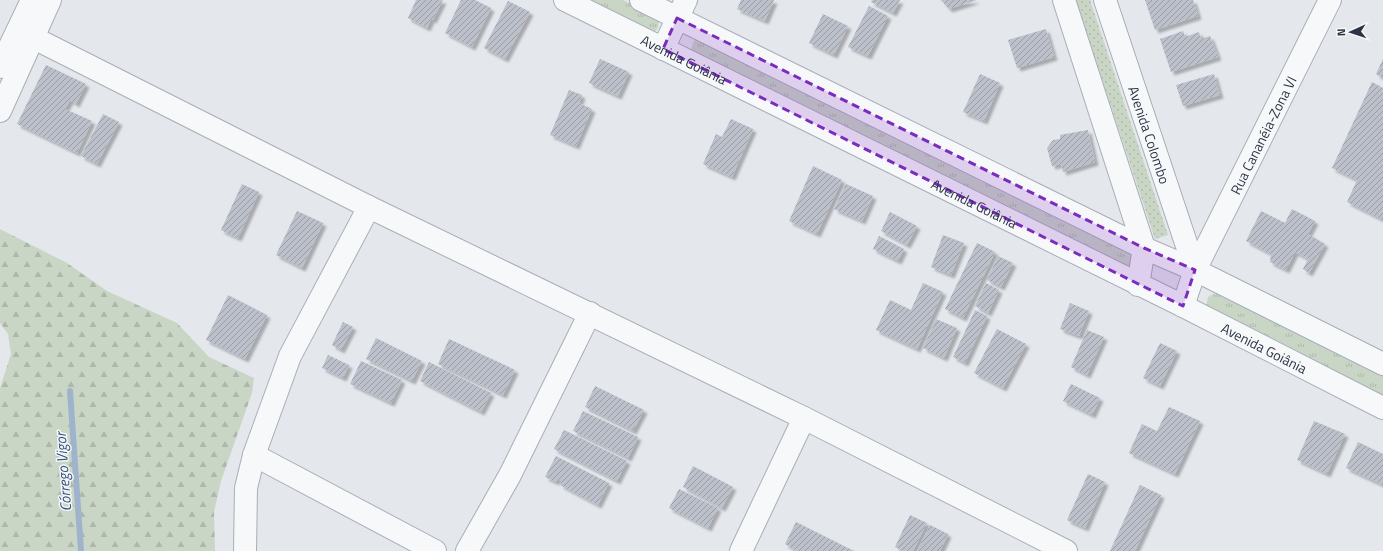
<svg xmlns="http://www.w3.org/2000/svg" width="1383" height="551" font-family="'Titillium Web',sans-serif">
  <defs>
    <pattern id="grass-tufts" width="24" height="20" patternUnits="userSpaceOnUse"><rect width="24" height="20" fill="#c9d6c5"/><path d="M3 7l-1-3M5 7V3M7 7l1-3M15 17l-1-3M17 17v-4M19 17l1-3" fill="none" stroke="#adb8ab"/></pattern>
    <pattern id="forest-firs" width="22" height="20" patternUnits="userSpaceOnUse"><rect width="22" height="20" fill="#c9d6c5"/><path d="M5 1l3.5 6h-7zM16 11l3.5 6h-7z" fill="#adb8ab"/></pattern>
    <pattern id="park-dots" width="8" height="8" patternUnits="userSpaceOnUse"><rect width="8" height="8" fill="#c9d6c5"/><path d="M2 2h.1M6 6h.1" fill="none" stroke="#adb8ab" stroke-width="1.8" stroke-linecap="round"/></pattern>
    <pattern id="building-hatch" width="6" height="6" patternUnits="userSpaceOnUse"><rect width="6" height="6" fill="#bbc0ca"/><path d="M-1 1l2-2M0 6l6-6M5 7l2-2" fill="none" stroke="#989da6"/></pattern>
    <filter id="shadow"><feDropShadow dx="3.5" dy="3.5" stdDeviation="1" flood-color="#0004"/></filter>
  </defs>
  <rect width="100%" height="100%" fill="#e4e7ec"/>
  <g fill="url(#grass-tufts)">
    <polygon points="580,0 623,0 657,17 659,20 658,28 654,33"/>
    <polygon points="696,39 1132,252 1135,256 1129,271 691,51 693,42"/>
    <polygon points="1213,294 1217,294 1383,376 1383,399 1206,307 1208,297"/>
  </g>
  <polygon fill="url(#forest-firs)" points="0,229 67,263 107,291 177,323 209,357 254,378 252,393 221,481 214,512 215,551 0,551 0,388 11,354 8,334 0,323"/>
  <polygon fill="url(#park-dots)" points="1076,0 1090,0 1168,235 1155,239"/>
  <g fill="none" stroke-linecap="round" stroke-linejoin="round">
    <polyline stroke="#9fb4cc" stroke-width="6" points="70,391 81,551"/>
  </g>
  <g fill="url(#building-hatch)" filter="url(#shadow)">
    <polygon points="416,0 443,0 433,20 431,19 427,28 408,18"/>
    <polygon points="461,0 475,0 491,8 472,47 445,33"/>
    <polygon points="741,0 774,0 765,21 737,9"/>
    <polygon points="872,0 900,0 893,13 871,2"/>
    <polygon points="941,0 977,0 949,9"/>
    <polygon points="1145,0 1193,0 1198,16 1155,30"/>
    <polygon points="508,1 530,12 505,59 484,48"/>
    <polygon points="869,6 888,16 868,56 848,47"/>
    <polygon points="823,14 848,26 834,55 809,43"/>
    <polygon points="1046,29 1054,57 1017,68 1008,40"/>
    <polygon points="1183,31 1185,37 1199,32 1201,39 1210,36 1218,57 1171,72 1160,39"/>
    <polygon points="600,59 629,72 618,96 589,83"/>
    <polygon points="1383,59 1383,78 1376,74"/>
    <polygon points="46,65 86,84 76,104 70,100 65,109 92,121 77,153 17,124"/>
    <polygon points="980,74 1000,83 984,121 963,112"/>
    <polygon points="1214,74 1220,95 1183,106 1176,85"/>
    <polygon points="1372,82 1383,88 1383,215 1381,219 1347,202 1357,180 1332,168"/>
    <polygon points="569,90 582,95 579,103 592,109 576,146 550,135"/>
    <polygon points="103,114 119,122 97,164 81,156"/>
    <polygon points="731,119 753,129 732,177 703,164 716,134 722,137"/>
    <polygon points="1088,130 1095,162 1063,172 1061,164 1052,166 1047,148 1053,140 1060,139 1060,135"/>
    <polygon points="813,166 842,180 817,234 789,221"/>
    <polygon points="242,184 259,192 238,238 221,230"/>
    <polygon points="846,184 873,196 862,221 834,209"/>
    <polygon points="1292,209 1315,221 1308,234 1325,244 1309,273 1303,269 1308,259 1295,252 1286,270 1270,262 1271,254 1246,241 1261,211 1285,223"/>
    <polygon points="297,211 323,223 302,268 276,255"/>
    <polygon points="890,212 917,226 907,245 881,231"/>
    <polygon points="943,235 964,243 951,275 931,267"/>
    <polygon points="879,236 904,249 898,261 873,249"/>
    <polygon points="977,243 995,252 963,318 945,309"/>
    <polygon points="998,256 1013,263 1001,287 987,280"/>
    <polygon points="923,283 943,292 917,349 876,330 890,300 911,310"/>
    <polygon points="986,283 999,290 988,313 975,306"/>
    <polygon points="228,295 267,315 245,359 206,340"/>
    <polygon points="1070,303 1089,311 1079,336 1060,329"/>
    <polygon points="975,310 987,316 965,363 953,357"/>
    <polygon points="936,319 957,328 944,358 923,348"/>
    <polygon points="343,322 353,327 341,350 332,345"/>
    <polygon points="997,329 1026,344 1003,388 974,373"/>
    <polygon points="1087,330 1104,337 1087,375 1071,367"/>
    <polygon points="376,338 422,361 412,381 366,359"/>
    <polygon points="449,339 515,370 503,395 438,364"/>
    <polygon points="1160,343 1177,351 1160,386 1143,378"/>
    <polygon points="328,355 349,365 343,378 322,368"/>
    <polygon points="361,361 402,380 391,403 350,384"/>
    <polygon points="429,362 491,393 481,412 420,381"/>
    <polygon points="1071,384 1100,398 1092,415 1063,401"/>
    <polygon points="595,386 644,410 633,431 585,407"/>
    <polygon points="1169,407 1200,421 1175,474 1129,453 1142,424 1157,431"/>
    <polygon points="583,411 638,437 628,458 573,431"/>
    <polygon points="1314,421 1345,434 1327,474 1297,460"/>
    <polygon points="564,430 627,461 617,481 554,449"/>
    <polygon points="1358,442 1383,454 1383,485 1346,468"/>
    <polygon points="556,456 609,483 598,505 560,485 562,481 557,479 556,482 545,477"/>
    <polygon points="693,466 733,487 722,508 683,487"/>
    <polygon points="1088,474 1105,482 1085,528 1067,520"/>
    <polygon points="1140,485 1161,495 1135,551 1110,551"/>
    <polygon points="679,489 718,508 708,528 669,508"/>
    <polygon points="910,515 927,523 913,551 903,551 895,547"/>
    <polygon points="796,522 854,551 797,551 785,544"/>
    <polygon points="930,525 948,534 940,551 917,551"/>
  </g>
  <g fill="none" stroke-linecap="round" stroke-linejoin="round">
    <defs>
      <g id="minor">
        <path id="s1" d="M565,0L1183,306L1383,408"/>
        <polyline points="641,0 1144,248 1195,270 1383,364"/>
        <polyline points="1064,0 1144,248 1138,285"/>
        <path id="s2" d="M1105,0L1195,270"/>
        <polyline points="18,30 369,207 804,418 1066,551"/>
        <polyline points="663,49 686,0"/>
        <polyline points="0,67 32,0"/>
        <polyline points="0,111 50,0"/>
        <path id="s3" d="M1183,306L1195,270L1330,0"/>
        <polyline points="254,455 435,551"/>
        <polyline points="245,551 246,488 254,455 290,356 369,207"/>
        <polyline points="467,551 510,475 590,313"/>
        <polyline points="741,551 804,418"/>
      </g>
    </defs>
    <use href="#minor" stroke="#a9aeb7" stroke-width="24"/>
    <use href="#minor" stroke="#f7f8fa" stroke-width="22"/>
  </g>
  <path fill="#7b2cbf" fill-opacity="0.2" stroke="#7b2cbf" stroke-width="3" stroke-dasharray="8 5" stroke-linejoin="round" d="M677,18L1144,248L1195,270L1183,306L663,49Z"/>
  <g text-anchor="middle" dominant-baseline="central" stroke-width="3" stroke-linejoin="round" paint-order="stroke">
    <g font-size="14" fill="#2b3445" stroke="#f4f6f9">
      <text stroke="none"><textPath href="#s1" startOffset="133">Avenida Goiânia</textPath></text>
      <text stroke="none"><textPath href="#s2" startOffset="142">Avenida Colombo</textPath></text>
      <text stroke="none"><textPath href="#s3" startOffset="189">Rua Cananéia-Zona VI</textPath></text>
      <text stroke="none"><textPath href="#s1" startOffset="457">Avenida Goiânia</textPath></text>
      <text stroke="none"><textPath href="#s1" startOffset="781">Avenida Goiânia</textPath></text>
    </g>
    <g font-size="15" font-style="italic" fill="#34527a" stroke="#f4f6f9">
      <text transform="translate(63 472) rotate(-94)">Córrego Vigor</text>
    </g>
  </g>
  <g transform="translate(1351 32) rotate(267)" stroke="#f4f6f9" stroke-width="3" paint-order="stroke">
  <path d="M0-3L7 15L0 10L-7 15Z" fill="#2b3445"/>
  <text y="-6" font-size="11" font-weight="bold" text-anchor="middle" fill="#2b3445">N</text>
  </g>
</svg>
